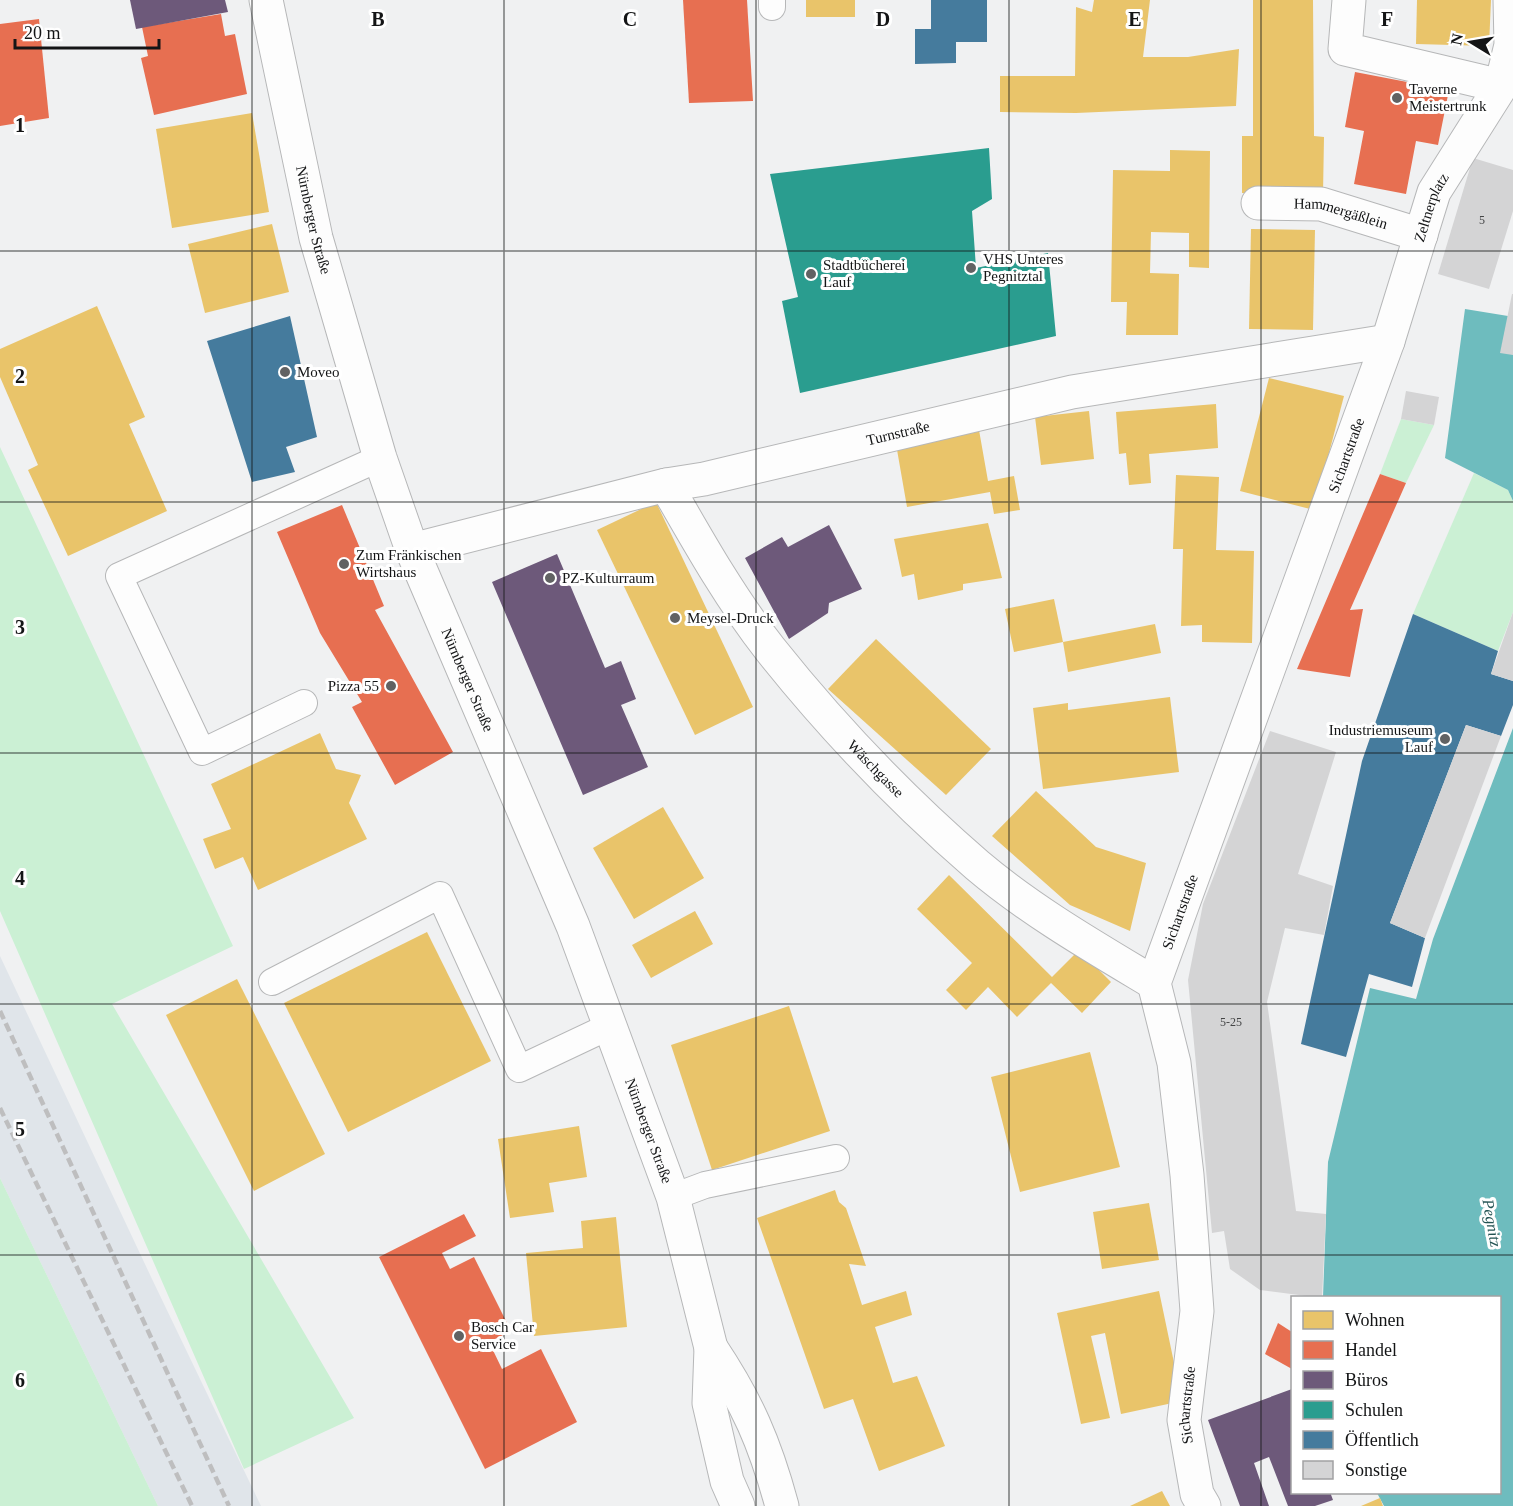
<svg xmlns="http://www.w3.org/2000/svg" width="1513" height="1506" font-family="Georgia,serif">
  <rect width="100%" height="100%" fill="#f0f1f2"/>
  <polygon fill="#e0e5ea" points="0,956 152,1279 261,1506 158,1506 0,1178"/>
  <g fill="#cbf0d4">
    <polygon points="1401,419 1434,425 1406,483 1380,474"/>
    <polygon points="0,447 233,946 112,1004 354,1418 244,1469 0,911"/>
    <polygon points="1474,473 1508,490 1513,501 1513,612 1498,651 1413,614"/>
    <polygon points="0,1178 158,1506 0,1506"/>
  </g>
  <g fill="#6ebcbe">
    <polygon points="1465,309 1508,316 1513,355 1513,501 1508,490 1445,458"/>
    <polygon points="1513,728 1513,1506 1384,1506 1377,1493 1500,1492 1500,1298 1323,1297 1328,1162 1370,988 1416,999 1433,939"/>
  </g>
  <g fill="#e9c46a">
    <rect x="806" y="0" width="49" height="17"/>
    <polygon points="1094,0 1150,0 1143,57 1188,57 1239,49 1236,106 1076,113 1000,112 1000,76 1075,76 1076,7 1092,12"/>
    <polygon points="1253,0 1313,0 1314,136 1324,137 1323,194 1242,193 1242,136 1253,136"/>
    <polygon points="1417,0 1491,0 1489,46 1416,44"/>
    <polygon points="252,113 269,212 172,228 156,129"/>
    <polygon points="1170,150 1210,151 1209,268 1189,267 1189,233 1151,232 1150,273 1179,274 1178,335 1126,335 1127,302 1111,302 1113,170 1170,171"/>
    <polygon points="272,224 289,292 205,313 188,244"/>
    <polygon points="1251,229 1315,230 1313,330 1249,329"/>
    <polygon points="97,306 145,417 129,424 167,511 68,556 28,470 38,465 0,377 0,349"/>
    <polygon points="1269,378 1344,396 1314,510 1240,491"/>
    <polygon points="1216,404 1218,448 1149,454 1151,483 1129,485 1126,453 1119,454 1116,412"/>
    <polygon points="1089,411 1094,459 1041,465 1035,417"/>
    <polygon points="979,430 988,481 1014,476 1020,510 994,514 990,492 907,507 896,444"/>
    <polygon points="1176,475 1219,477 1216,550 1254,551 1252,643 1202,642 1202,625 1181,626 1183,549 1173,549"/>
    <polygon points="656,502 753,707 695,735 597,530"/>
    <polygon points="988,523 1002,578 963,584 963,590 918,600 914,574 902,577 894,539"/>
    <polygon points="1054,599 1063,642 1014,652 1005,609"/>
    <polygon points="1155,624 1161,653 1068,672 1063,642"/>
    <polygon points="876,639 991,749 946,795 828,689"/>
    <polygon points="1170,697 1179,772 1043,789 1033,708 1068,703 1068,710"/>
    <polygon points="320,733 336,769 361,775 349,803 367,839 258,890 243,857 215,869 203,839 231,829 211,784"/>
    <polygon points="1036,791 1096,847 1146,863 1130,931 1070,905 992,836"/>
    <polygon points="663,807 704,878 634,919 593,848"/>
    <polygon points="949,875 1052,977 1079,950 1111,982 1082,1013 1051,983 1017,1017 988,987 966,1010 946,990 972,963 917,909"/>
    <polygon points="695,911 713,944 651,978 632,945"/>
    <polygon points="427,932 491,1061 348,1132 284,1003"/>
    <polygon points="237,979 325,1154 254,1191 166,1015"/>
    <polygon points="789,1006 830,1131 712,1170 671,1045"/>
    <polygon points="1090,1052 1120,1167 1020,1192 991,1077"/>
    <polygon points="579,1126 587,1177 549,1183 554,1212 510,1218 498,1139"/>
    <polygon points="835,1190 839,1202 846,1208 866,1266 849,1264 862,1305 906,1291 912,1315 875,1327 893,1383 917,1376 945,1446 879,1471 853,1399 824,1409 757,1218"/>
    <polygon points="1149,1203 1159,1260 1102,1269 1093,1212"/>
    <polygon points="616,1217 627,1327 534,1336 526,1253 583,1248 581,1221"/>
    <polygon points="1159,1291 1182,1401 1121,1414 1105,1333 1091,1336 1110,1418 1081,1424 1057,1313"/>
    <polygon points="1162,1491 1170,1506 1130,1506"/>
    <polygon points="1380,1498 1383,1506 1361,1506"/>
  </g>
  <g fill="#e76f51">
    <polygon points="683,0 747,0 753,101 689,103"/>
    <polygon points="221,14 225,36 235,34 247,94 154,115 141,58 148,56 142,27"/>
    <polygon points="39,19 49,118 0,126 0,24"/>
    <polygon points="1355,72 1449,90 1438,145 1416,141 1406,194 1354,184 1364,131 1345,127"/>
    <polygon points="1380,474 1406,483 1350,610 1363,609 1350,677 1297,669"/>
    <polygon points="342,505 384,606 375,610 453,752 395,785 352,707 362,702 320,633 277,532"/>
    <polygon points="464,1214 476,1236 442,1253 450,1269 474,1257 511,1331 489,1342 502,1369 541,1349 577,1422 485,1469 379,1257"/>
    <polygon points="1278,1323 1292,1332 1292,1369 1265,1354"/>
  </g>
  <g fill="#6d597a">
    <polygon points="130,0 225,0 228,12 136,29"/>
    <polygon points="829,525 862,589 829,603 828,613 789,639 745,558 782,537 788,547"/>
    <polygon points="557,554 605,668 621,661 636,699 621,705 648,767 583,795 492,582"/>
    <polygon points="1292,1389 1292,1492 1330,1492 1333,1500 1315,1506 1288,1506 1269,1457 1254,1463 1269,1506 1240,1506 1208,1420"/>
  </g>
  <polygon fill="#2a9d8f" points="989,148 992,199 972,211 976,268 1048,253 1056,336 800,393 782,301 798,297 770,174"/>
  <g fill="#457b9d">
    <polygon points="931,0 987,0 987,42 956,42 956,63 915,64 915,29 931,29"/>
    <polygon points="290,316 317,437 286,447 295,472 252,482 207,341"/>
    <polygon points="1413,614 1498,651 1491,674 1513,681 1513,705 1501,736 1466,725 1390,923 1425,938 1412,987 1369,974 1346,1057 1301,1044 1362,761"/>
  </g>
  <g fill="#d4d4d5">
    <polygon points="1473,158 1513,170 1513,211 1489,289 1438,274"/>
    <polygon points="1512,294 1513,294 1513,355 1500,353"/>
    <polygon points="1406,391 1439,397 1434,425 1401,419"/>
    <polygon points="1513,612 1513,681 1491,674"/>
    <polygon points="1466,725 1501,736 1425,938 1390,923"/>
    <polygon points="1270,731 1336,752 1298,874 1333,886 1324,935 1285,928 1267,1002 1296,1211 1326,1214 1322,1298 1260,1290 1230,1269 1224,1231 1212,1233 1188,980 1203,904"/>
  </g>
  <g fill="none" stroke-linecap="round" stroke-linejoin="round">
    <defs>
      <g id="lane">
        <polyline points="772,7 772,0"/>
        <polyline points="304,703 202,752 119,576 380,458"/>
        <polyline points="272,982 440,895 519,1069 610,1026"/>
        <polyline points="673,1197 705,1185 836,1158"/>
      </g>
      <g id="street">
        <polyline points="1349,0 1345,49 1501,86"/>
        <path id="s1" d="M1258,203L1321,204L1421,235"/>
        <path id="s2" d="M666,485C698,541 730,598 770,649C832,727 902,800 977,865C1030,910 1094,947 1154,983"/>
        <path id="s3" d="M412,550L666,485L704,479L1072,392L1388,341"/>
        <path id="s4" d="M1204,1506L1197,1494L1184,1420L1197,1311L1187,1175L1174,1063L1154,983L1388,341L1434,192L1501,86L1511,45L1510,0"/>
      </g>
      <g id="secondary">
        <path id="s5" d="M266,0L316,238L380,458L412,550L573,926L673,1197L711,1348L709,1403L727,1481L738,1506"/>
        <path d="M711,1348C747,1402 765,1443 782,1506"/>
      </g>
    </defs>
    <use href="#lane" stroke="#b6b7b8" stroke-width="28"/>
    <use href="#street" stroke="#b6b7b8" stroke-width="35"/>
    <use href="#secondary" stroke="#b6b7b8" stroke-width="35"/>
    <use href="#lane" stroke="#fdfdfd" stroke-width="26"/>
    <use href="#street" stroke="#fdfdfd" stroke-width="33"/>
    <use href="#secondary" stroke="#fdfdfd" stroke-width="33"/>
    <g stroke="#bebebf" stroke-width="4.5" stroke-dasharray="9 4.5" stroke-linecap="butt">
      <polyline points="0,1011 229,1506"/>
      <polyline points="0,1108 192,1506"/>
    </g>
  </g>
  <path fill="none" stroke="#141516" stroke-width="1.5" stroke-opacity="0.55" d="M252,0V1506M504,0V1506M756,0V1506M1009,0V1506M1261,0V1506M0,251H1513M0,502H1513M0,753H1513M0,1004H1513M0,1255H1513"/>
  <g fill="#616263" stroke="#fff" stroke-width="2">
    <circle cx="1397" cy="98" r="6"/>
    <circle cx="971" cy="268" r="6"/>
    <circle cx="811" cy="274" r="6"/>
    <circle cx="285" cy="372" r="6"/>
    <circle cx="344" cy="564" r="6"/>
    <circle cx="550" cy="578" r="6"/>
    <circle cx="675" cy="618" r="6"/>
    <circle cx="391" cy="686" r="6"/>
    <circle cx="1445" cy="739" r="6"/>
    <circle cx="459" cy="1336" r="6"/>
  </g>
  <g text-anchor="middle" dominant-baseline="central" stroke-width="6" stroke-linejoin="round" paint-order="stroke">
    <g font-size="12" fill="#444546">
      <text x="1482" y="220">5</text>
      <text x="1231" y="1022">5-25</text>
    </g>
    <g font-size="15" fill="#141516" stroke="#fff" text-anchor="start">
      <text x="1409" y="89">Taverne<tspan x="1409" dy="17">Meistertrunk</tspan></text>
      <text x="983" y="259">VHS Unteres<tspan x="983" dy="17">Pegnitztal</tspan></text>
      <text x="823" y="265">Stadtbücherei<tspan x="823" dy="17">Lauf</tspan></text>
      <text x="297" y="372">Moveo</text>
      <text x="356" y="555">Zum Fränkischen<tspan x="356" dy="17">Wirtshaus</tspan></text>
      <text x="562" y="578">PZ-Kulturraum</text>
      <text x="687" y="618">Meysel-Druck</text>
      <text x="379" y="686" text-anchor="end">Pizza 55</text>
      <text x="1433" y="730" text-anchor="end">Industriemuseum<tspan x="1433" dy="17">Lauf</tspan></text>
      <text x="471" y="1327">Bosch Car<tspan x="471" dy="17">Service</tspan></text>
    </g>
    <g font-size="15" fill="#141516" stroke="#fff">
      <text stroke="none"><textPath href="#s4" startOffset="1354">Zeltnerplatz</textPath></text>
      <text stroke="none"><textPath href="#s1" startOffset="84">Hammergäßlein</textPath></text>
      <text stroke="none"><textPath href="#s5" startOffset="225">Nürnberger Straße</textPath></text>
      <text stroke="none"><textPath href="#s3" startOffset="500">Turnstraße</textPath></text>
      <text stroke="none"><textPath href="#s4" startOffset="1092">Sichartstraße</textPath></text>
      <text stroke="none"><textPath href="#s5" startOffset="711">Nürnberger Straße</textPath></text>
      <text stroke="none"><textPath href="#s2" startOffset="354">Wäschgasse</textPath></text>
      <text stroke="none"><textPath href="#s4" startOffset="606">Sichartstraße</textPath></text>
      <text stroke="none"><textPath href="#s5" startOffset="1197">Nürnberger Straße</textPath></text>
      <text stroke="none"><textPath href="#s4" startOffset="104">Sichartstraße</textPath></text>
    </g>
    <g font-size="16" font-style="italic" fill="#235353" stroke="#fff">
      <text transform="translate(1492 1223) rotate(80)">Pegnitz</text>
    </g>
  </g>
  <g font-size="20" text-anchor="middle" font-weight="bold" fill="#141516" stroke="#fff" stroke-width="6" stroke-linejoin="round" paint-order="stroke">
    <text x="378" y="26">B</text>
    <text x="630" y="26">C</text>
    <text x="883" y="26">D</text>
    <text x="1135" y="26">E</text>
    <text x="1387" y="26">F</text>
    <text x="20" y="132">1</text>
    <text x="20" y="383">2</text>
    <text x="20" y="634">3</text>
    <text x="20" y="885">4</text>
    <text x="20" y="1136">5</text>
    <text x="20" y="1387">6</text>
  </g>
  <rect x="1291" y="1296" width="210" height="198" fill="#ffffff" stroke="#a1a1a2" stroke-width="1.5"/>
  <rect x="1303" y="1311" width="30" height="18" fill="#e9c46a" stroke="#a1a1a2" stroke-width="1.5"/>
  <text x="1345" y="1326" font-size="18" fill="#141516">Wohnen</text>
  <rect x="1303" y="1341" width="30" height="18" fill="#e76f51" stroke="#a1a1a2" stroke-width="1.5"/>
  <text x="1345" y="1356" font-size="18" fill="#141516">Handel</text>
  <rect x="1303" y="1371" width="30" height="18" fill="#6d597a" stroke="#a1a1a2" stroke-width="1.5"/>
  <text x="1345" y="1386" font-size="18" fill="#141516">Büros</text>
  <rect x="1303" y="1401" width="30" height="18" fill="#2a9d8f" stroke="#a1a1a2" stroke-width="1.5"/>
  <text x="1345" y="1416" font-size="18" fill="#141516">Schulen</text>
  <rect x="1303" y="1431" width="30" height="18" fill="#457b9d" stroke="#a1a1a2" stroke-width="1.5"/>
  <text x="1345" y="1446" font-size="18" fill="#141516">Öffentlich</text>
  <rect x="1303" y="1461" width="30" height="18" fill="#d4d4d5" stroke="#a1a1a2" stroke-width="1.5"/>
  <text x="1345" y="1476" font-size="18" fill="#141516">Sonstige</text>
  <g transform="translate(1471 42) rotate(281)" stroke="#ffffff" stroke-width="4.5" paint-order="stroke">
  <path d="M0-4.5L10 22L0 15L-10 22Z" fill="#141516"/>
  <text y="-9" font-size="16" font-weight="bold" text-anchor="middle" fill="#141516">N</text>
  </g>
  <path d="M15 39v9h144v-9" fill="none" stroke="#141516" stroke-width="3"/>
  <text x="24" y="39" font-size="18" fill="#141516" stroke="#ffffff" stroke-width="4.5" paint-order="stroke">20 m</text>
</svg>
